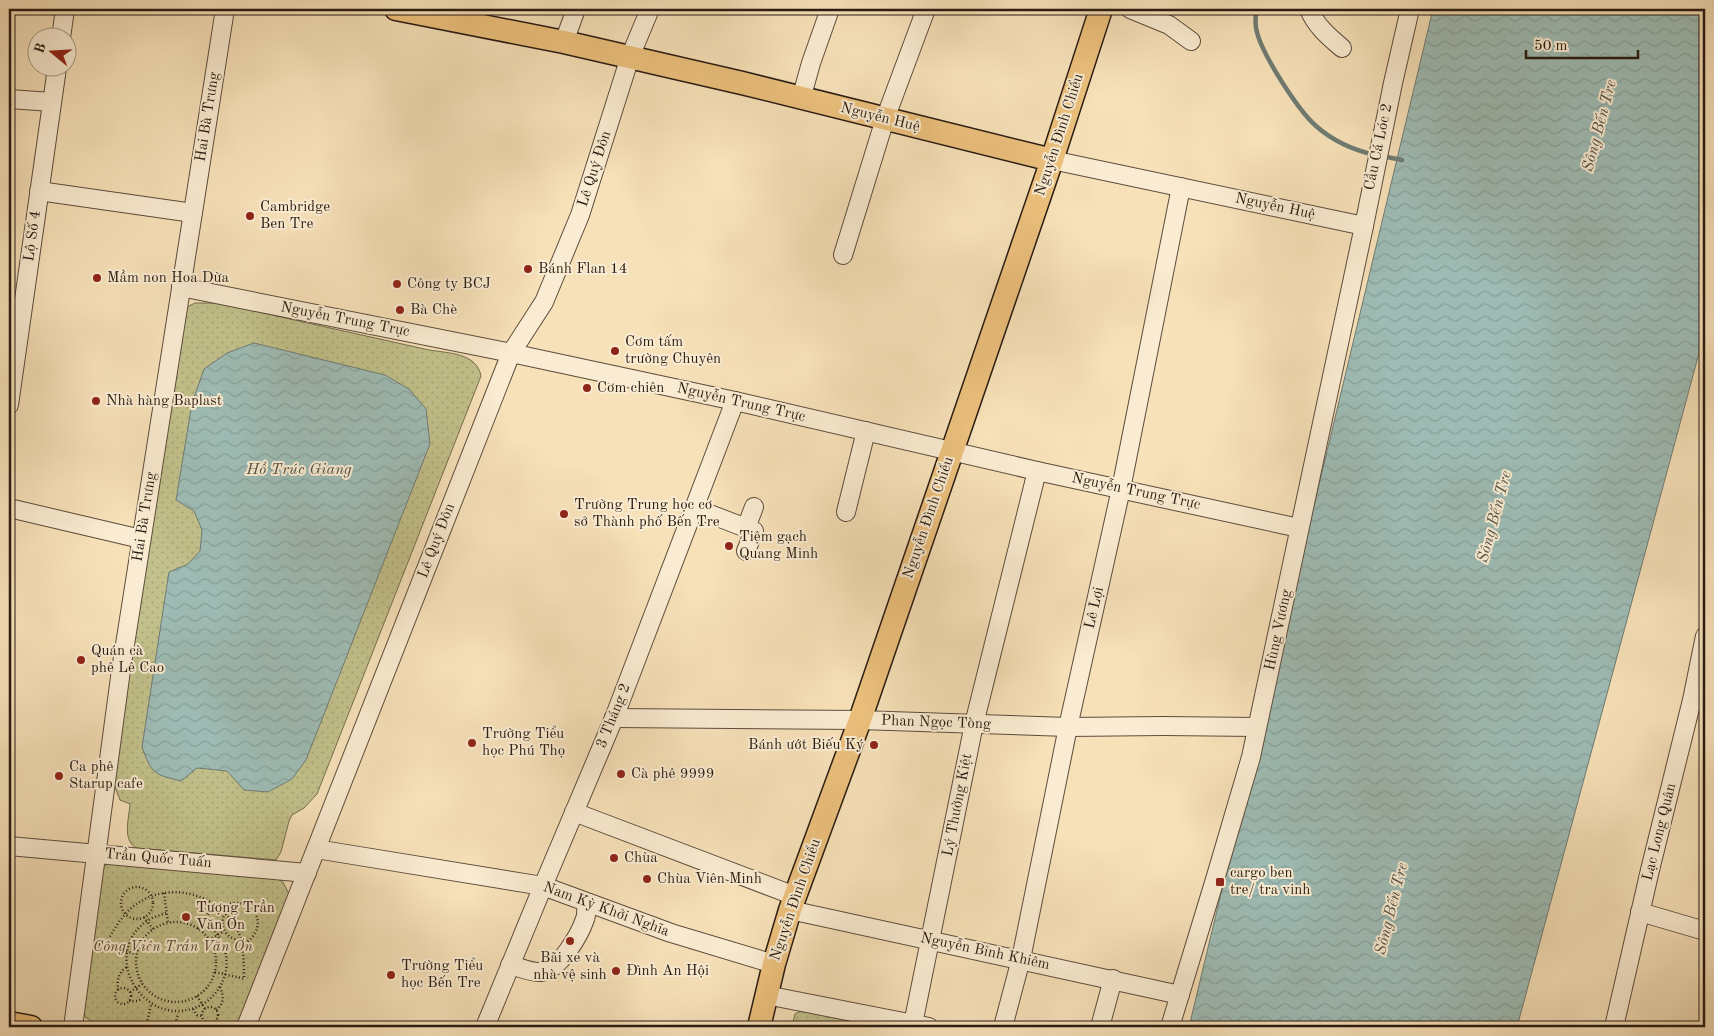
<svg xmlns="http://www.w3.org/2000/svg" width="1714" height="1036" font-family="'Old Standard TT',serif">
  <defs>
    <pattern id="grass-dots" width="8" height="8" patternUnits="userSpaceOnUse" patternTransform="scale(1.25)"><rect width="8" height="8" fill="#c2c18b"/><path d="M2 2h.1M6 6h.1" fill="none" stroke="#a7a577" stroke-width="1.8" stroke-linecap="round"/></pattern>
    <pattern id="water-waves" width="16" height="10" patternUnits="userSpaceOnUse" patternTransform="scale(1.25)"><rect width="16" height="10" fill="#9ebcb5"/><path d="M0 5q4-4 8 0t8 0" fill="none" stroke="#88a19b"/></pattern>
  </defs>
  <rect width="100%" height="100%" fill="#f7e1b9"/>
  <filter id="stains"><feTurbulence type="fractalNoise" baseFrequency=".004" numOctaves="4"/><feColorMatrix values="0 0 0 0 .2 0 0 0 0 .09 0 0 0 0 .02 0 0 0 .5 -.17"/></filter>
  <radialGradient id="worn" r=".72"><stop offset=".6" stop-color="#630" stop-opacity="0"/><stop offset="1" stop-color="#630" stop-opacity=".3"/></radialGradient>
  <g fill="url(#grass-dots)" stroke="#756e4e">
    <path d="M195,303H218L429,350C448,353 477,353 481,376L317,794L304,808L292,815L289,821L281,852L276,860L136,848C122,839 129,819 130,804L120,800L115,787V762L185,308Z"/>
    <polygon points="109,862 273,876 283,882 289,894 238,1027 115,1027 93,1022 85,1017 84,1009 100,879 103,868"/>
    <polygon points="801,1011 881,1027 792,1027 795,1014"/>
  </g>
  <g fill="url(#water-waves)" stroke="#6f7c74">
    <polygon points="1433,9 1705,9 1705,331 1517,1027 1189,1027"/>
    <path d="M254,343L385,375L409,389L426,409L430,444L306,760L292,779L268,792L244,790L227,771L197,768L181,781C154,774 152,775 142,747L169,572L188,564L200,551L202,530L194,511L176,500L192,403L204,369L227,353Z"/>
  </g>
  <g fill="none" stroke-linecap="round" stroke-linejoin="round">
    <g stroke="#6f7c74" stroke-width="4.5">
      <path d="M1256,9C1256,15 1255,22 1256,28C1260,52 1298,110 1316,126C1333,141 1353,150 1375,155"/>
      <polyline points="1382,156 1402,160"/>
    </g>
    <defs>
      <g id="minor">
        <polyline points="1130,9 1169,25 1191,41"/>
        <path d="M1309,9C1315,25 1329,37 1342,48"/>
        <polyline points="61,38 65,9"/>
        <polyline points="564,42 576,9"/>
        <polyline points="9,99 52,102"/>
        <polyline points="801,99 811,63 830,9"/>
        <polyline points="1052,160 1364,226"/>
        <polyline points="39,191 193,213"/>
        <polyline points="843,255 885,119 926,9"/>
        <polyline points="181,287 511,353 735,401 1037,471 1299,528"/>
        <polyline points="9,405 57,68"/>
        <polyline points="9,508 141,539"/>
        <polyline points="694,508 754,531 746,551"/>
        <polyline points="846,512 866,431"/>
        <polyline points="746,528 754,507"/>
        <polyline points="614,718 860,720 1068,727 1163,726 1257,727"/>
        <polyline points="574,812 795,896"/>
        <polyline points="9,846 307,873"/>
        <polyline points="316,849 543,886 671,933 774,964"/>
        <polyline points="790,910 1180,995"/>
        <polyline points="1640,912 1705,931"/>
        <path d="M510,965C519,967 532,973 541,972C559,971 580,934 585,919C587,914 586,908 586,903"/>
        <polyline points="766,995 929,1027"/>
        <polyline points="913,1024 974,724 1037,471"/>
        <polyline points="73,1027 121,670 225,9"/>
        <polyline points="246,1027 511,353 544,302 580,215 630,57 650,9"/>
        <polyline points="485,1027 543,886 614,718 735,401"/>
        <polyline points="1003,1027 1021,959 1068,727 1121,489 1181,187"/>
        <polyline points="1100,1027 1113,979"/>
        <polyline points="1170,1027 1216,876 1251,757 1364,226 1393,83 1410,9"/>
        <polyline points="1614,1027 1650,870 1692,700 1705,636"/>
      </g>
      <g id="major">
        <polyline points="396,9 564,42 742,83 1052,160"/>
        <polyline points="9,1023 31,1027"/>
        <polyline points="759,1027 774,964 790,910 860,720 1052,160 1101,9"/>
      </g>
    </defs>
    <use href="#minor" stroke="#5c4c3c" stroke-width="20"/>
    <use href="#major" stroke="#281b12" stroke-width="25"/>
    <g stroke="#281b12" stroke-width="2.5" stroke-dasharray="1 2.5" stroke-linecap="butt">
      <circle cx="137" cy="903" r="16"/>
      <polyline points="164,893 168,923"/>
      <path d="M221,909C244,889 278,923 242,946"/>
      <path d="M166,913C161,915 156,916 152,918C94,950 145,1036 203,1004C215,997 224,983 226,970C229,950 219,932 204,920"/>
      <path d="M225,913C218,926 226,939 240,940"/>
      <polyline points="144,917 153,929"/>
      <circle cx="176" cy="962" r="40"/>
      <polyline points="198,929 214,905"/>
      <polyline points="209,940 224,931"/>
      <polyline points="99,944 136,954"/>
      <path d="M105,946C113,930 123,913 138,903C171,881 218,894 237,929C244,942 244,964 244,978"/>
      <polyline points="215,972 245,979"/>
      <circle cx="123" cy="996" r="8"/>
      <path d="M118,990C117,981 118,972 127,967"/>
      <polyline points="130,992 142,984"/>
      <polyline points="197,996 205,1009"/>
      <polyline points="129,1001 137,1001 142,999"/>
      <circle cx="210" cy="1015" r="8"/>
      <polyline points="193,1009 197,1015 202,1016"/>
      <path d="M216,1010C224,1004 224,996 220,987"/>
      <polyline points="146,1027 151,1005"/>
      <polyline points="175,1027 178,1013"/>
      <polyline points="829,1027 837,1027"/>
    </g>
    <use href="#minor" stroke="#faecd2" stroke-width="18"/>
    <use href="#major" stroke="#ecc07c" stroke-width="22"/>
  </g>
  <g fill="#8f2418" stroke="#faecd2" stroke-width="2">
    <circle cx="250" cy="216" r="5"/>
    <circle cx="528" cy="269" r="5"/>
    <circle cx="97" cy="278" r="5"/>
    <circle cx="397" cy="284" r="5"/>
    <circle cx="400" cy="310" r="5"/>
    <circle cx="615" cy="351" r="5"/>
    <circle cx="587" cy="388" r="5"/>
    <circle cx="96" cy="401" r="5"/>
    <circle cx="564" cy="514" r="5"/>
    <circle cx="729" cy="546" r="5"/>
    <circle cx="81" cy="660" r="5"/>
    <circle cx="472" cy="743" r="5"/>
    <circle cx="874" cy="745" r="5"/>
    <circle cx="621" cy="774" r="5"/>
    <circle cx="59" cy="776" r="5"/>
    <circle cx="614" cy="858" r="5"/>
    <circle cx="647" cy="879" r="5"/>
    <rect x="1215" y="877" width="10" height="10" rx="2.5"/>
    <circle cx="186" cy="917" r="5"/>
    <circle cx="570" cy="941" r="5"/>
    <circle cx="616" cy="971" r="5"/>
    <circle cx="391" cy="975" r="5"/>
  </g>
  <g text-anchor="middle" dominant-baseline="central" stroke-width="4" stroke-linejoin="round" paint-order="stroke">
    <g font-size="15" fill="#281b12" stroke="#faecd2">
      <text transform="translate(208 117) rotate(-81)">Hai Bà Trưng</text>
      <text transform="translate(880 118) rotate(14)">Nguyễn Huệ</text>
      <text transform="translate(1060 135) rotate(-72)">Nguyễn Đình Chiểu</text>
      <text transform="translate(1379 147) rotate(-78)">Cầu Cá Lóc 2</text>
      <text transform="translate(595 169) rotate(-72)">Lê Quý Đôn</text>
      <text transform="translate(1275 207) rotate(12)">Nguyễn Huệ</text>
      <text transform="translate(33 236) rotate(-82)">Lộ Số 4</text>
      <text transform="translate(345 320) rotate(11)">Nguyễn Trung Trực</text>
      <text transform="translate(741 403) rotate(13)">Nguyễn Trung Trực</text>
      <text transform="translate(1136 492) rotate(12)">Nguyễn Trung Trực</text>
      <text transform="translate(145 517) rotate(-81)">Hai Bà Trưng</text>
      <text transform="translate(929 518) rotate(-71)">Nguyễn Đình Chiểu</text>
      <text transform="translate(437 541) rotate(-69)">Lê Quý Đôn</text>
      <text transform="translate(1095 608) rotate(-77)">Lê Lợi</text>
      <text transform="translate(1279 630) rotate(-78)">Hùng Vương</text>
      <text transform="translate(614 716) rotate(-68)">3 Tháng 2</text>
      <text transform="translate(936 723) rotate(2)">Phan Ngọc Tòng</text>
      <text transform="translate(958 805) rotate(-79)">Lý Thường Kiệt</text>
      <text transform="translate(1660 832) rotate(-76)">Lạc Long Quân</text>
      <text transform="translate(158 859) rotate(5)">Trần Quốc Tuấn</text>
      <text transform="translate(796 900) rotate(-71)">Nguyễn Đình Chiểu</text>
      <text transform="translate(606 910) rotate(20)">Nam Kỳ Khởi Nghĩa</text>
      <text transform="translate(985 952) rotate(12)">Nguyễn Bỉnh Khiêm</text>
    </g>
    <g font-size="15" fill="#281b12" stroke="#faecd2" text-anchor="start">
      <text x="260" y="207">Cambridge<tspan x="260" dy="17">Ben Tre</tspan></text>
      <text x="538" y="269">Bánh Flan 14</text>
      <text x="107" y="278">Mầm non Hoa Dừa</text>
      <text x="407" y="284">Công ty BCJ</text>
      <text x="410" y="310">Bà Chè</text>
      <text x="625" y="342">Cơm tấm<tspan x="625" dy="17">trường Chuyên</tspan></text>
      <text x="597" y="388">Cơm chiên</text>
      <text x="106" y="401">Nhà hàng Baplast</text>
      <text x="574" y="505">Trường Trung học cơ<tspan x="574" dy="17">sở Thành phố Bến Tre</tspan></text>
      <text x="739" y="537">Tiệm gạch<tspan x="739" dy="17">Quang Minh</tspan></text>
      <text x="91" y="651">Quán cà<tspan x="91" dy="17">phê Lê Cao</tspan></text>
      <text x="482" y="734">Trường Tiểu<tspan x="482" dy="17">học Phú Thọ</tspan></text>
      <text x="864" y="745" text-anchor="end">Bánh ướt Biếu Ký</text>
      <text x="69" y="767">Ca phê<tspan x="69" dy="17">Starup cafe</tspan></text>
      <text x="631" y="774">Cà phê 9999</text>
      <text x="624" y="858">Chùa</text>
      <text x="1230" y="873">cargo ben<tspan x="1230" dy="17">tre/ tra vinh</tspan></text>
      <text x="657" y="879">Chùa Viên Minh</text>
      <text x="196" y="908">Tượng Trần<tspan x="196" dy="17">Văn Ơn</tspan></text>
      <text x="570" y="958" text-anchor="middle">Bãi xe và<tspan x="570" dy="17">nhà vệ sinh</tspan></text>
      <text x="401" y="966">Trường Tiểu<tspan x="401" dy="17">học Bến Tre</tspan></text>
      <text x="626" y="971">Đình An Hội</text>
    </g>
    <g font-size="15" font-style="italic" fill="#564d36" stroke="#faecd2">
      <text x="173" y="947">Công Viên Trần Văn Ơn</text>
    </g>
    <g font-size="16" font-style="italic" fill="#51534b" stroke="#faecd2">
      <text transform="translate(1600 126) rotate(-75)">Sông Bến Tre</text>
      <text x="299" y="470">Hồ Trúc Giang</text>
      <text transform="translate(1495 517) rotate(-75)">Sông Bến Tre</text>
      <text transform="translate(1392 909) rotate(-76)">Sông Bến Tre</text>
    </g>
  </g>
  <rect width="1714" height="1036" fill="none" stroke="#f7e1b9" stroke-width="30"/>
  <rect x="10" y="10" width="1694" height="1016" fill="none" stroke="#281b12" stroke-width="2.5"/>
  <rect x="15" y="15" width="1684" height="1006" fill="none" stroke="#281b12"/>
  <g transform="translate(52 52) rotate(288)"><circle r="24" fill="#faecd2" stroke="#a69885"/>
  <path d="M0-4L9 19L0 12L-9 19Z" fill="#8f2418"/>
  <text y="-8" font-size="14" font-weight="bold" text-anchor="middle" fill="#281b12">B</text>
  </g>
  <path d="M1526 50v8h112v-8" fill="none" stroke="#281b12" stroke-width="2.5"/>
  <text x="1534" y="50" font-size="15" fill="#281b12" stroke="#faecd2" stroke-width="4" paint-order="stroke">50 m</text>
  <rect width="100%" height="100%" filter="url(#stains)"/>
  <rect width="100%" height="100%" fill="url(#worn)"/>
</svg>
